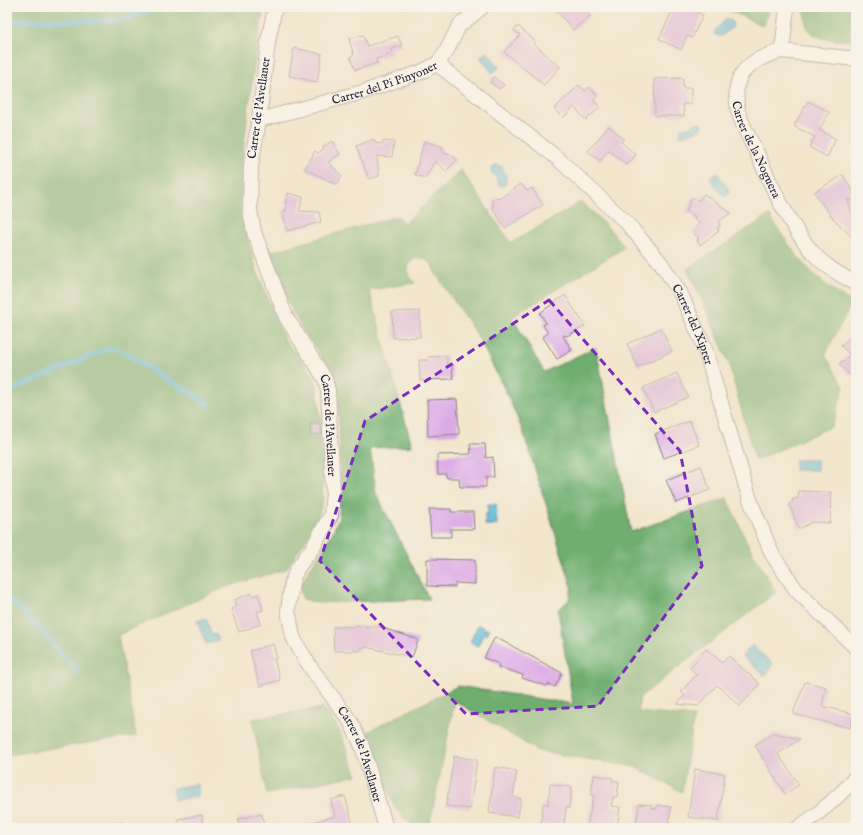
<svg xmlns="http://www.w3.org/2000/svg" width="863" height="835" font-family="'IM FELL English',serif">
  <rect width="100%" height="100%" fill="#f7f3e8"/>
  <filter id="ink" filterUnits="userSpaceOnUse"><feTurbulence type="fractalNoise" baseFrequency=".025" numOctaves="2"/><feDisplacementMap in="SourceGraphic" scale="8" xChannelSelector="R" yChannelSelector="G"/><feConvolveMatrix kernelMatrix="1 2 1 2 8 2 1 2 1" color-interpolation-filters="sRGB"/></filter>
  <filter id="wash" filterUnits="userSpaceOnUse"><feTurbulence type="fractalNoise" baseFrequency=".012" numOctaves="4" result="noise"/><feDisplacementMap in="SourceGraphic" scale="16" xChannelSelector="R" yChannelSelector="G"/><feGaussianBlur stdDeviation="0.9" result="paint"/><feColorMatrix in="noise" values="0 0 0 0 0 0 0 0 0 0 0 0 0 0 0 0 0 1.4 0 .05"/><feComposite in="paint" operator="in"/></filter>
  <g filter="url(#wash)">
    <rect width="100%" height="100%" fill="#f2e6cd"/>
    <g fill="#6fae6f" stroke="#486855">
      <polygon points="7,7 264,7 255,59 243,151 240,213 257,271 284,339 313,375 317,387 321,424 310,424 310,434 321,434 323,500 314,528 286,569 226,587 118,635 136,736 7,755"/>
      <polygon points="721,7 769,7 764,26"/>
      <path d="M805,7H856V41C831,40 800,42 805,7Z"/>
      <path d="M461,170L511,243L581,202L600,219L625,247L512,317L544,372L596,347L631,532L727,498L749,546L776,592L640,697L638,712L694,717L682,792L635,767L538,751L455,701L429,828C411,828 399,815 392,801L367,732L458,686L573,704L558,610L569,600L572,587L523,431L505,390L478,337L436,274L431,263L423,258L414,259C405,267 408,275 415,283L369,290L412,446L370,448L376,493L429,599L317,603L303,599L300,589V585L333,532L339,517L341,492L338,394L329,368L300,326L288,302L271,252L398,216L404,224Z"/>
      <path d="M769,215C795,255 810,278 852,302L825,355L844,387L832,426L755,461L729,364L702,299L687,269Z"/>
      <polygon points="324,708 338,728 357,775 267,794 252,719"/>
    </g>
    <g fill="#5bb8d9" stroke="#3e6d8a">
      <polygon points="726,19 732,21 733,27 721,36 715,35 715,30"/>
      <polygon points="487,52 500,67 492,73 480,57"/>
      <polygon points="697,122 702,125 700,130 683,136 680,135 681,128 689,127"/>
      <polygon points="496,165 502,167 506,175 506,184 504,186 499,185 497,179 491,172 492,168"/>
      <polygon points="717,173 729,190 726,197 721,194 710,178"/>
      <rect x="795" y="460" width="22" height="10"/>
      <polygon points="488,504 496,504 497,525 485,525 485,514 488,514"/>
      <polygon points="206,618 212,635 216,634 218,640 206,644 197,621"/>
      <polygon points="478,625 489,630 487,635 484,633 478,646 470,642"/>
      <polygon points="752,645 773,664 765,676 742,656"/>
      <polygon points="197,784 199,796 174,800 173,788"/>
    </g>
    <g fill="none" stroke-linecap="round" stroke-linejoin="round">
      <g stroke="#5bb8d9" stroke-width="5">
        <polyline points="7,23 18,20 117,21 161,7"/>
        <polyline points="7,392 106,349 116,348 210,405"/>
        <polyline points="7,599 24,612 79,673"/>
      </g>
    </g>
    <g id="blocks">
      <g fill="#dbabe6">
        <polygon points="557,7 582,7 590,16 573,30 555,9"/>
        <polygon points="674,7 687,7 703,15 692,38 687,36 681,50 659,39"/>
        <polygon points="518,26 535,41 533,43 560,67 544,85 504,52 520,35 514,30"/>
        <polygon points="363,35 367,46 398,36 402,46 391,49 392,54 376,59 377,63 355,70 350,57 354,55 349,39"/>
        <polygon points="294,48 322,54 317,82 289,76"/>
        <polygon points="494,77 504,85 499,89 490,82"/>
        <polygon points="683,78 683,88 691,88 691,104 683,104 684,116 655,116 654,79"/>
        <polygon points="579,85 585,91 589,87 598,96 593,100 600,107 586,120 574,107 563,118 554,109"/>
        <polygon points="808,101 829,112 819,130 836,139 827,157 809,147 815,137 794,126"/>
        <polygon points="609,126 624,139 621,142 636,155 627,165 609,150 600,161 588,151"/>
        <polygon points="374,139 375,143 383,144 383,141 394,142 392,157 377,156 379,176 369,179 356,146"/>
        <polygon points="332,141 340,154 328,162 342,176 337,185 305,169 315,151 318,153 324,149 323,147"/>
        <polygon points="424,141 443,147 442,150 447,155 449,153 457,160 446,171 435,161 425,178 415,175"/>
        <polygon points="843,175 856,196 856,201 848,199 851,212 856,213 856,241 831,216 814,192"/>
        <polygon points="521,184 527,191 532,188 543,205 505,228 492,207 494,206 492,201 497,197 499,199"/>
        <polygon points="288,193 303,197 299,211 319,212 321,222 287,231 282,211 286,211 287,204 285,203"/>
        <polygon points="704,194 731,213 719,221 720,227 717,228 719,231 700,245 697,240 699,238 693,233 700,223 694,219 695,216 686,212 692,197 699,201"/>
        <polygon points="565,295 585,326 567,336 566,335 563,336 572,350 557,359 543,337 548,333 543,325 546,323 540,313"/>
        <polygon points="420,311 420,337 393,338 392,312"/>
        <polygon points="661,328 672,351 638,367 627,344"/>
        <polygon points="856,331 856,372 851,376 839,364 850,355 841,346"/>
        <polygon points="447,356 447,365 452,365 453,379 420,380 419,360 429,360 428,357"/>
        <polygon points="677,373 688,397 654,412 643,388"/>
        <polygon points="457,399 459,434 428,436 427,400"/>
        <polygon points="690,421 699,445 664,458 655,434"/>
        <polygon points="310,424 321,424 321,434 310,435"/>
        <polygon points="470,444 485,444 486,458 493,457 494,477 486,477 486,487 460,487 459,478 447,478 446,474 438,474 437,455 471,454"/>
        <polygon points="701,466 710,490 676,503 666,480"/>
        <polygon points="799,491 831,492 830,523 812,522 799,529 789,504 793,502 792,499 798,499"/>
        <polygon points="429,509 451,509 451,512 473,512 474,529 451,529 451,537 431,537"/>
        <polygon points="427,559 475,560 475,584 455,583 455,587 427,586"/>
        <polygon points="251,593 252,596 258,594 263,610 257,612 261,624 239,632 231,609 236,606 234,600"/>
        <polygon points="376,626 417,639 418,641 412,657 365,647 360,648 360,651 334,651 333,627"/>
        <polygon points="495,637 562,673 555,687 548,684 546,686 522,678 523,675 498,667 499,664 484,658"/>
        <polygon points="273,644 277,658 274,659 280,680 260,686 250,651"/>
        <polygon points="706,649 722,663 729,656 760,684 740,706 717,685 698,706 677,704 685,695 681,692 697,674 690,668"/>
        <polygon points="805,682 826,687 822,706 853,714 850,728 793,714"/>
        <polygon points="774,733 800,739 778,754 799,785 785,794 755,745"/>
        <polygon points="454,756 477,760 470,809 446,806"/>
        <polygon points="495,767 517,771 513,797 521,799 518,817 489,813"/>
        <polygon points="695,769 725,774 718,821 688,817"/>
        <polygon points="594,775 613,778 612,781 619,781 617,797 613,797 611,806 620,807 617,828 587,826 594,795 591,795"/>
        <polygon points="550,784 572,787 569,808 566,807 564,827 541,825 543,803 548,804"/>
        <polygon points="345,796 353,825 344,828 304,828 303,825 335,816 331,800"/>
        <polygon points="639,804 651,805 651,808 657,809 657,805 671,807 668,828 636,828"/>
        <polygon points="262,814 264,828 240,828 238,819"/>
        <polygon points="202,815 203,826 206,825 207,828 179,828 178,819"/>
        <polygon points="123,822 124,828 94,828 94,827"/>
      </g>
    </g>
  </g>
  <g filter="url(#ink)">
    <use href="#blocks" fill-opacity="0" stroke="#8a8484" stroke-width="1"/>
    <g fill="none" stroke-linecap="round" stroke-linejoin="round">
      <defs>
        <g id="minor">
          <path id="s1" d="M275,7L268,42L259,120L251,165L250,210L254,232L286,317L325,379L328,390L333,492L331,515L313,547L297,569L292,582L288,610L293,637L300,650L311,668L350,721L362,746L386,828"/>
          <path id="s2" d="M787,7L782,51C766,55 750,61 741,75C735,85 736,100 738,111C742,125 750,140 757,153C771,185 790,227 814,254C826,267 841,275 856,284"/>
          <polyline points="782,51 856,59"/>
          <path id="s3" d="M437,64L556,157L626,222L661,263L681,294L704,346L750,500L772,554L796,590L856,648"/>
          <path id="s4" d="M259,120L363,92L421,72L437,64L446,52L459,26L482,7"/>
          <path d="M798,828C820,813 839,797 856,777"/>
        </g>
      </defs>
      <use href="#minor" stroke="#8a8484" stroke-width="16"/>
      <use href="#minor" stroke="#fff" stroke-width="14"/>
    </g>
  </g>
  <path d="M0 0H863V835H0ZM549,300L680,451L702,566L598,706L466,714L320,561L365,421Z" fill="#f2e6cd" fill-opacity=".55" fill-rule="evenodd"/>
  <path fill="none" stroke="#7b2cbf" stroke-width="3" stroke-dasharray="8 5" stroke-linejoin="round" d="M549,300L680,451L702,566L598,706L466,714L320,561L365,421Z"/>
  <g text-anchor="middle" dominant-baseline="central" stroke-width="3.5" stroke-linejoin="round" paint-order="stroke">
    <g font-size="12" fill="#22223b" stroke="#f7f3e8">
      <text stroke="none"><textPath href="#s4" startOffset="131">Carrer del Pi Pinyoner</textPath></text>
      <text transform="translate(259 108) rotate(-82)">Carrer de l'Avellaner</text>
      <text stroke="none"><textPath href="#s2" startOffset="172">Carrer de la Noguera</textPath></text>
      <text stroke="none"><textPath href="#s3" startOffset="370">Carrer del Xiprer</textPath></text>
      <text stroke="none"><textPath href="#s1" startOffset="438">Carrer de l'Avellaner</textPath></text>
      <text stroke="none"><textPath href="#s1" startOffset="798">Carrer de l'Avellaner</textPath></text>
    </g>
  </g>
  <rect width="863" height="835" fill="none" stroke="#f7f3e8" stroke-width="24"/>
</svg>
